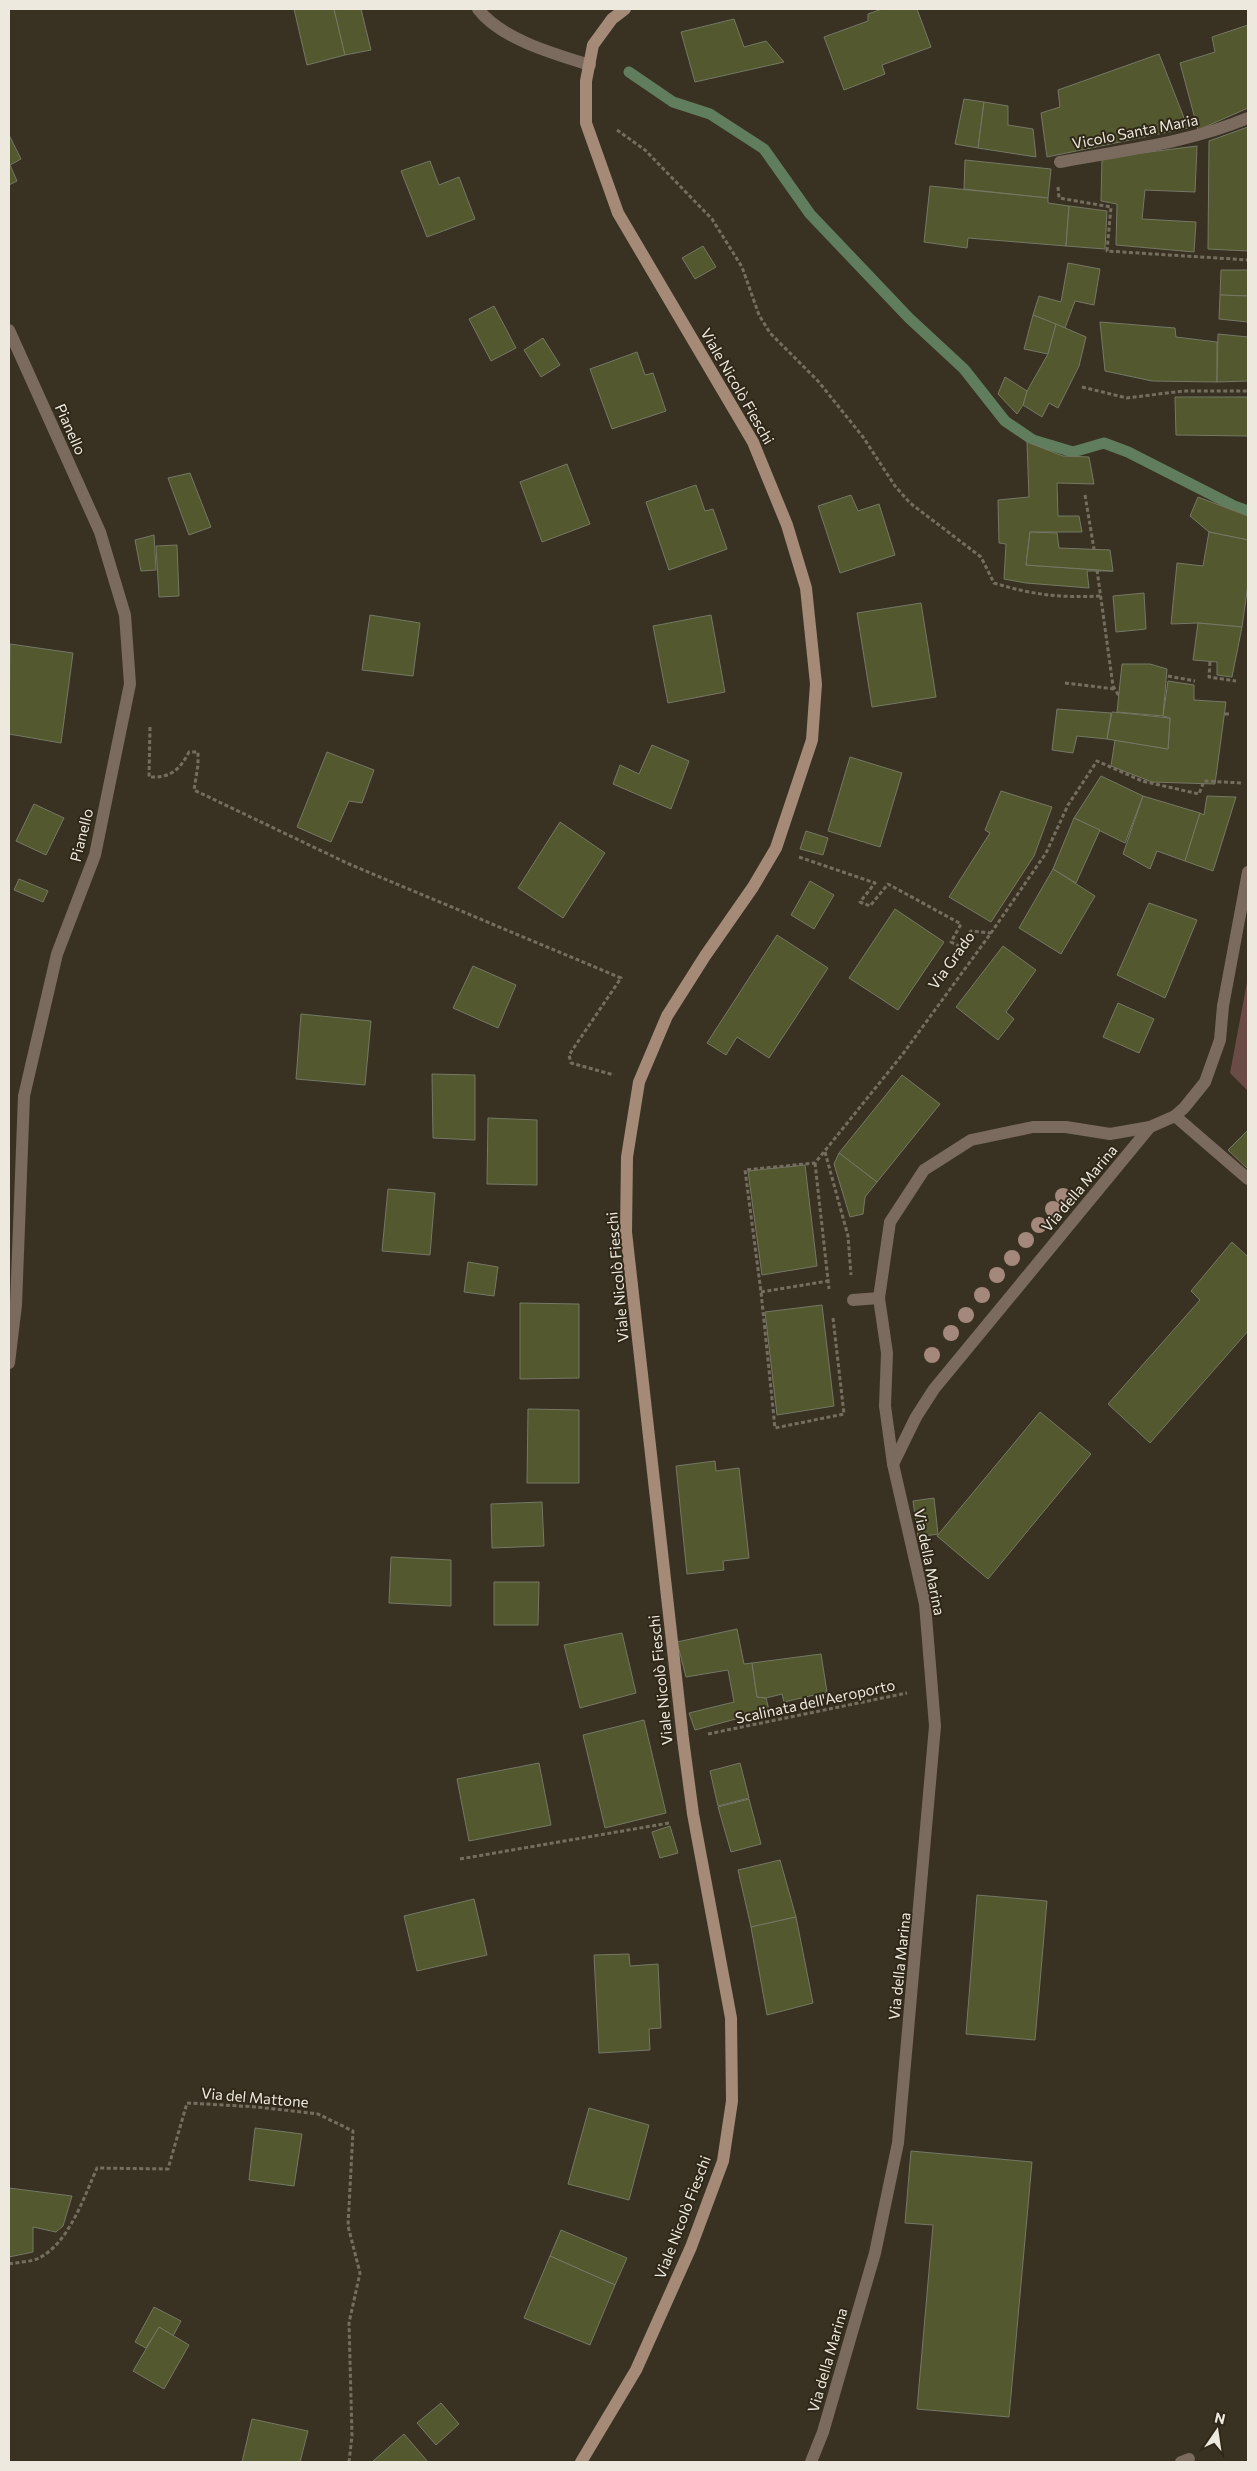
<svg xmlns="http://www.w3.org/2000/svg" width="1257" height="2471" font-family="Commissioner,sans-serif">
  <rect width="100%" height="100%" fill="#393222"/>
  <polygon fill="#6b4b46" points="1248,977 1248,1091 1230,1073"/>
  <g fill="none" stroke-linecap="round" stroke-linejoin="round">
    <polyline stroke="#607e5d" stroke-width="11" points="629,72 673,102 710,114 764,149 810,214 909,318 964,369 1005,421 1033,440 1073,452 1104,443 1128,452 1234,506 1248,511"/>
  </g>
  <g fill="#53582f" stroke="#757865">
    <polygon points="294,9 334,9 345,55 307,65"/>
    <polygon points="334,9 361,9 371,50 345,55"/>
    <polygon points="882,9 917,9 931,47 882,65 885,74 844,90 824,37 868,21 868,14"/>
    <polygon points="734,19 744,47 766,41 784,62 695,82 681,32"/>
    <polygon points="1248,25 1248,108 1198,130 1180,63 1215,52 1212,37"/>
    <polygon points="1159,54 1188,128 1047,157 1041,113 1060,107 1058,90"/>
    <polygon points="964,99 984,102 978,148 955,144"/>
    <polygon points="984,102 1008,106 1008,125 1033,129 1036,157 978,148"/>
    <polygon points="1248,127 1248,251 1208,249 1209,141"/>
    <polygon points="9,135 21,159 10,165 17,181 9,185"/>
    <polygon points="1197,146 1195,192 1145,190 1142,219 1196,222 1194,252 1116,245 1117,204 1101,201 1102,158"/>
    <polygon points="965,160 1051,169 1048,198 964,189"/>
    <polygon points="430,161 439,185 459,177 475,219 427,237 401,171"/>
    <polygon points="930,186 1048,198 1048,203 1069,206 1066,246 968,238 967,248 924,242"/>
    <polygon points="1069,206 1107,211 1105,249 1066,246"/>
    <polygon points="703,246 716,267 695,279 682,258"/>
    <polygon points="1068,263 1100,269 1094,305 1075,301 1065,328 1033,315 1039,296 1061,302"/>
    <polygon points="1221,270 1248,270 1248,296 1220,295"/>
    <polygon points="1220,295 1248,296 1248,322 1219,319"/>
    <polygon points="494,306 516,348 491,361 469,319"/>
    <polygon points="1033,315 1056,324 1048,354 1024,349"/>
    <polygon points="1100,322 1175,328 1176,337 1217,342 1217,382 1152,381 1105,371"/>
    <polygon points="1056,324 1086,337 1079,366 1058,408 1049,403 1042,417 1023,405 1027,391 1048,354"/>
    <polygon points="1218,334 1248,337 1248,381 1217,382"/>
    <polygon points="543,338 560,365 541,377 524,350"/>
    <polygon points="637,352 645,375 653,373 666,411 612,429 590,369"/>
    <polygon points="1005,377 1027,391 1023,405 1017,414 998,394"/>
    <polygon points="1175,397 1248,397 1248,436 1176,435"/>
    <polygon points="1027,442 1063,456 1089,457 1094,484 1057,483 1058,516 1079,516 1082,532 1030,532 1026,565 1113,571 1087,571 1089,588 1026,583 1004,579 1006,544 999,543 998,500 1029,497"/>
    <polygon points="567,464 590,524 542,542 520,482"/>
    <polygon points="190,473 211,527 189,535 168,478"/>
    <polygon points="696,485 705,511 713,509 727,549 669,570 646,502"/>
    <polygon points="851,495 858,511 879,504 895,555 840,573 818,506"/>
    <polygon points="1198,497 1248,516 1248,540 1209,532 1190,516"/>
    <polygon points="1030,532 1057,533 1059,548 1110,550 1113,571 1026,565"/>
    <polygon points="1209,532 1248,540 1248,584 1242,627 1198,623 1171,624 1177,563 1203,566"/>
    <polygon points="154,535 156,570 141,571 135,540"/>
    <polygon points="177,545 179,596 159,597 156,546"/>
    <polygon points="1144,593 1146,629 1116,632 1113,596"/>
    <polygon points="921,603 936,697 872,707 857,613"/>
    <polygon points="370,615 420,623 413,676 362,670"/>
    <polygon points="711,615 725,692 668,703 653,626"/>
    <polygon points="1198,623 1242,627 1232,677 1217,675 1217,662 1193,660"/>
    <polygon points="10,644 73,653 61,743 9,734"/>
    <polygon points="1122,664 1150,664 1167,669 1163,716 1117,712"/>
    <polygon points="1168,681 1194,685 1194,700 1226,702 1215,784 1152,782 1111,766 1115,740 1168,749 1170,718 1163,716"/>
    <polygon points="1057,709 1111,713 1107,739 1077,736 1073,753 1052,750"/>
    <polygon points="1112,712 1170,718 1168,749 1107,739"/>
    <polygon points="652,745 689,761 671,809 613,784 620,765 639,774"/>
    <polygon points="327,752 374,770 362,803 349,801 331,842 297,827"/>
    <polygon points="850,757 902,773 880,847 828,831"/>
    <polygon points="1101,776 1143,796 1125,843 1074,818"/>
    <polygon points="1001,791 1052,807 1034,856 991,922 949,897 990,833 985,830"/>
    <polygon points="1143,796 1200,813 1185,861 1157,851 1150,869 1123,854"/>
    <polygon points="1207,796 1236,797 1213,871 1185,861 1200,813 1204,815"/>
    <polygon points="34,804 64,818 46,855 16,841"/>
    <polygon points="1074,818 1100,830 1076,883 1053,869"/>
    <polygon points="560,822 605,853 563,918 518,888"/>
    <polygon points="806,831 828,838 823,855 800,849"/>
    <polygon points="1053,869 1095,896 1061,954 1019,928"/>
    <polygon points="19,879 48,891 43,902 14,890"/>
    <polygon points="810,881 834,895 814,929 791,915"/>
    <polygon points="1149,903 1197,920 1165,998 1117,975"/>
    <polygon points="895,909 944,942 898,1010 849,978"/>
    <polygon points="777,935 828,968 769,1058 737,1037 726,1055 707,1043"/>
    <polygon points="1003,946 1036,970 1006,1012 1014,1019 998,1040 956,1007"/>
    <polygon points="473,966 516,985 498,1028 453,1008"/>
    <polygon points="1118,1003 1154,1019 1139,1053 1103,1037"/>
    <polygon points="301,1014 371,1021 365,1085 296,1079"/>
    <polygon points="432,1074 475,1075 475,1140 433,1138"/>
    <polygon points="902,1075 940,1104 877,1182 839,1153"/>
    <polygon points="488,1118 537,1120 537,1185 487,1184"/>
    <polygon points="1248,1130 1248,1169 1228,1150"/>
    <polygon points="839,1153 877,1182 865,1197 863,1214 850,1217 834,1164"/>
    <polygon points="805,1165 817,1266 762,1275 748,1171"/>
    <polygon points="388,1189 435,1193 430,1255 382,1251"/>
    <polygon points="1232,1242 1248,1257 1248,1331 1150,1443 1108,1404 1200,1300 1191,1291"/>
    <polygon points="468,1262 498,1267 494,1296 464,1292"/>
    <polygon points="520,1303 579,1304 579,1378 520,1379"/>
    <polygon points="822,1305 834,1406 777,1415 765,1312"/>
    <polygon points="528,1409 579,1410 579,1483 527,1483"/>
    <polygon points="1040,1412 1091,1454 988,1579 937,1536"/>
    <polygon points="715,1461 716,1471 739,1468 749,1558 723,1561 724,1570 687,1574 676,1466"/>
    <polygon points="934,1498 938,1534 918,1537 913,1501"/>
    <polygon points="542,1502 544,1546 492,1548 491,1504"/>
    <polygon points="391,1557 451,1560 451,1606 389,1603"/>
    <polygon points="494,1582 539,1582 538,1625 494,1625"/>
    <polygon points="737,1629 744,1664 752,1663 757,1697 766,1698 769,1710 695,1730 689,1713 734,1702 728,1670 686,1677 677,1642"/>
    <polygon points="622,1633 636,1693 580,1708 564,1645"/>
    <polygon points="821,1654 827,1692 784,1702 782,1694 766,1698 757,1697 752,1663"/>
    <polygon points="644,1720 666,1813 605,1828 583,1735"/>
    <polygon points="539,1763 551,1825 469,1841 457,1779"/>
    <polygon points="740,1763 749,1798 718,1806 710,1771"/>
    <polygon points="749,1799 761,1844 731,1852 718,1807"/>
    <polygon points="670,1826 678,1853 660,1858 652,1832"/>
    <polygon points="780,1860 796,1917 751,1927 738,1870"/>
    <polygon points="977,1895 1047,1901 1035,2040 966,2034"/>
    <polygon points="474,1899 487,1955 417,1971 404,1916"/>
    <polygon points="796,1917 813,2003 767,2015 751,1927"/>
    <polygon points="629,1954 630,1966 658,1964 661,2028 649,2029 650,2050 599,2053 594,1955"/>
    <polygon points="589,2108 649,2125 629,2200 568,2184"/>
    <polygon points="255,2128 302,2134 294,2186 249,2180"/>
    <polygon points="911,2151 1032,2162 1009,2417 917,2409 933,2225 905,2223"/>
    <polygon points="9,2188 72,2196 63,2226 56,2232 33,2227 33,2252 9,2257"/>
    <polygon points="561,2230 627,2258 615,2285 550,2256"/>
    <polygon points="550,2256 615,2285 590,2345 524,2318"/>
    <polygon points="154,2307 181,2321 173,2336 159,2327 146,2348 135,2342"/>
    <polygon points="159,2327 189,2345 164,2389 133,2371"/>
    <polygon points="441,2403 459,2424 436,2445 417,2423"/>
    <polygon points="252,2419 308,2431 300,2462 242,2462"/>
    <polygon points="404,2434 428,2462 372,2462"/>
  </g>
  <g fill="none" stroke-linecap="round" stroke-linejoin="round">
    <g stroke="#756e60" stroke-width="3" stroke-dasharray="4 2.5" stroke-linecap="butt">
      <path d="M617,130L645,150L712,219L742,267L759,315L770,333L818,381L863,437L895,486L910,503L981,557L994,583C1033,595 1060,598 1101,596"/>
      <polyline points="1058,187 1059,198 1111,207 1107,251 1248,260"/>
      <polyline points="1082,387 1127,398 1183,391 1248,391"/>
      <polyline points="1085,495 1094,549"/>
      <polyline points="1097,570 1113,686 1119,696"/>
      <polyline points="1210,662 1209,677 1236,681"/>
      <polyline points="1168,676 1195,681"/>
      <polyline points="1065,683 1115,689"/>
      <polyline points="1225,714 1229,714"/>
      <path d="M150,727L149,777C170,778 179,771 189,752H198V765L194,790L349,864L621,978L569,1055L571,1063L614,1075"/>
      <polyline points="799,857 875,883 860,902 870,906 888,884 961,924 951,942 959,946 971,931 991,933"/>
      <polyline points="825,1152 848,1236 851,1275"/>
      <polyline points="815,1163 829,1289"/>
      <polyline points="761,1292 828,1281"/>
      <polyline points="833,1318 844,1414 775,1428 761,1292 745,1170 815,1163 902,1055 991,933 1046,853 1068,805 1097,761 1142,781 1199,794 1204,781 1242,783"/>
      <polyline points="708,1734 907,1693"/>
      <polyline points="460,1859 669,1823"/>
      <path d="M9,2264C18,2262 31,2262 39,2258C69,2243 84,2197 97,2168L168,2169L187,2103L257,2107L318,2114L353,2131L348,2226L360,2273L349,2323L352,2436L349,2462"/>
    </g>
    <g stroke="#7b6b5f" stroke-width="12">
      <path d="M478,9C501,39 554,54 590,65"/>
      <polyline points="1175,1116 1248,1179"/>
      <polyline points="1181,2462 1189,2459"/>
    </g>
    <g stroke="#7b6b5f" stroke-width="12">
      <path d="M1060,162C1124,150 1188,143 1248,118"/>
      <polyline points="9,330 100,532 125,615 130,684 95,855 57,954 24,1096 16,1305 9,1363"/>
      <polyline points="853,1300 879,1298"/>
      <polyline points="893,1464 916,1417 934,1389 1150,1127"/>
      <polyline points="811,2462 823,2432 875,2253 898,2143 935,1726 925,1604 893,1464 885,1406 887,1353 879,1298 890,1222 924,1170 971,1140 1033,1127 1066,1127 1110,1134 1150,1127 1175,1116 1184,1108 1205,1082 1220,1040 1223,1006 1248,872"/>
    </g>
    <polyline stroke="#a48a77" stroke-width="12" points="581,2462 636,2370 691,2247 723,2161 732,2101 731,2018 693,1814 683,1739 626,1232 627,1157 639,1082 667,1016 705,956 753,887 776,848 812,740 816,684 806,588 787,525 753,442 618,213 586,123 586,81 593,45 612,19 625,9"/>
  </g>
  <g fill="#a5887c">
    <circle cx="1063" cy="1196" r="8"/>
    <circle cx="1053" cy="1209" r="8"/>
    <circle cx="1039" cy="1225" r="8"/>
    <circle cx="1026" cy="1240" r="8"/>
    <circle cx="1012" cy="1258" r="8"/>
    <circle cx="997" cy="1275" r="8"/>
    <circle cx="982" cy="1295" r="8"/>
    <circle cx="966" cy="1315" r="8"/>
    <circle cx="951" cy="1333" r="8"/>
    <circle cx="932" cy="1355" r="8"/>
  </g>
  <g text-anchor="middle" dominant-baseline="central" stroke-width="4" stroke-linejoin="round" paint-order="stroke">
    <g font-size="15" fill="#eee9df" stroke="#2f2819">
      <text transform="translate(1135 131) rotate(-11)">Vicolo Santa Maria</text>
      <text transform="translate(738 386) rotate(60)">Viale Nicolò Fieschi</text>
      <text transform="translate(71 429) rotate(66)">Pianello</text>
      <text transform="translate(81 835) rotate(-76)">Pianello</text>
      <text transform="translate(951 960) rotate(-54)">Via Grado</text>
      <text transform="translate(1079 1188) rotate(-50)">Via della Marina</text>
      <text transform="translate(617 1277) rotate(-95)">Viale Nicolò Fieschi</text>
      <text transform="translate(930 1562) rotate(79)">Via della Marina</text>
      <text transform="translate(660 1680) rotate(-96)">Viale Nicolò Fieschi</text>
      <text transform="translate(815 1701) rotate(-12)">Scalinata dell'Aeroporto</text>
      <text transform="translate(899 1966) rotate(-84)">Via della Marina</text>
      <text transform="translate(255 2097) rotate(5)">Via del Mattone</text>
      <text transform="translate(682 2217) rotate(-69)">Viale Nicolò Fieschi</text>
      <text transform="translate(827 2360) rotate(-74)">Via della Marina</text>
    </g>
  </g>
  <rect width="1257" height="2471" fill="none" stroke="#eee9df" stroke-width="20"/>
  <g transform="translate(1217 2431) rotate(13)" stroke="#2f2819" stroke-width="4" paint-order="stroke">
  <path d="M0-4L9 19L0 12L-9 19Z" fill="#eee9df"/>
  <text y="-8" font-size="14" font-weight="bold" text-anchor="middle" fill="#eee9df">N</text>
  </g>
</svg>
